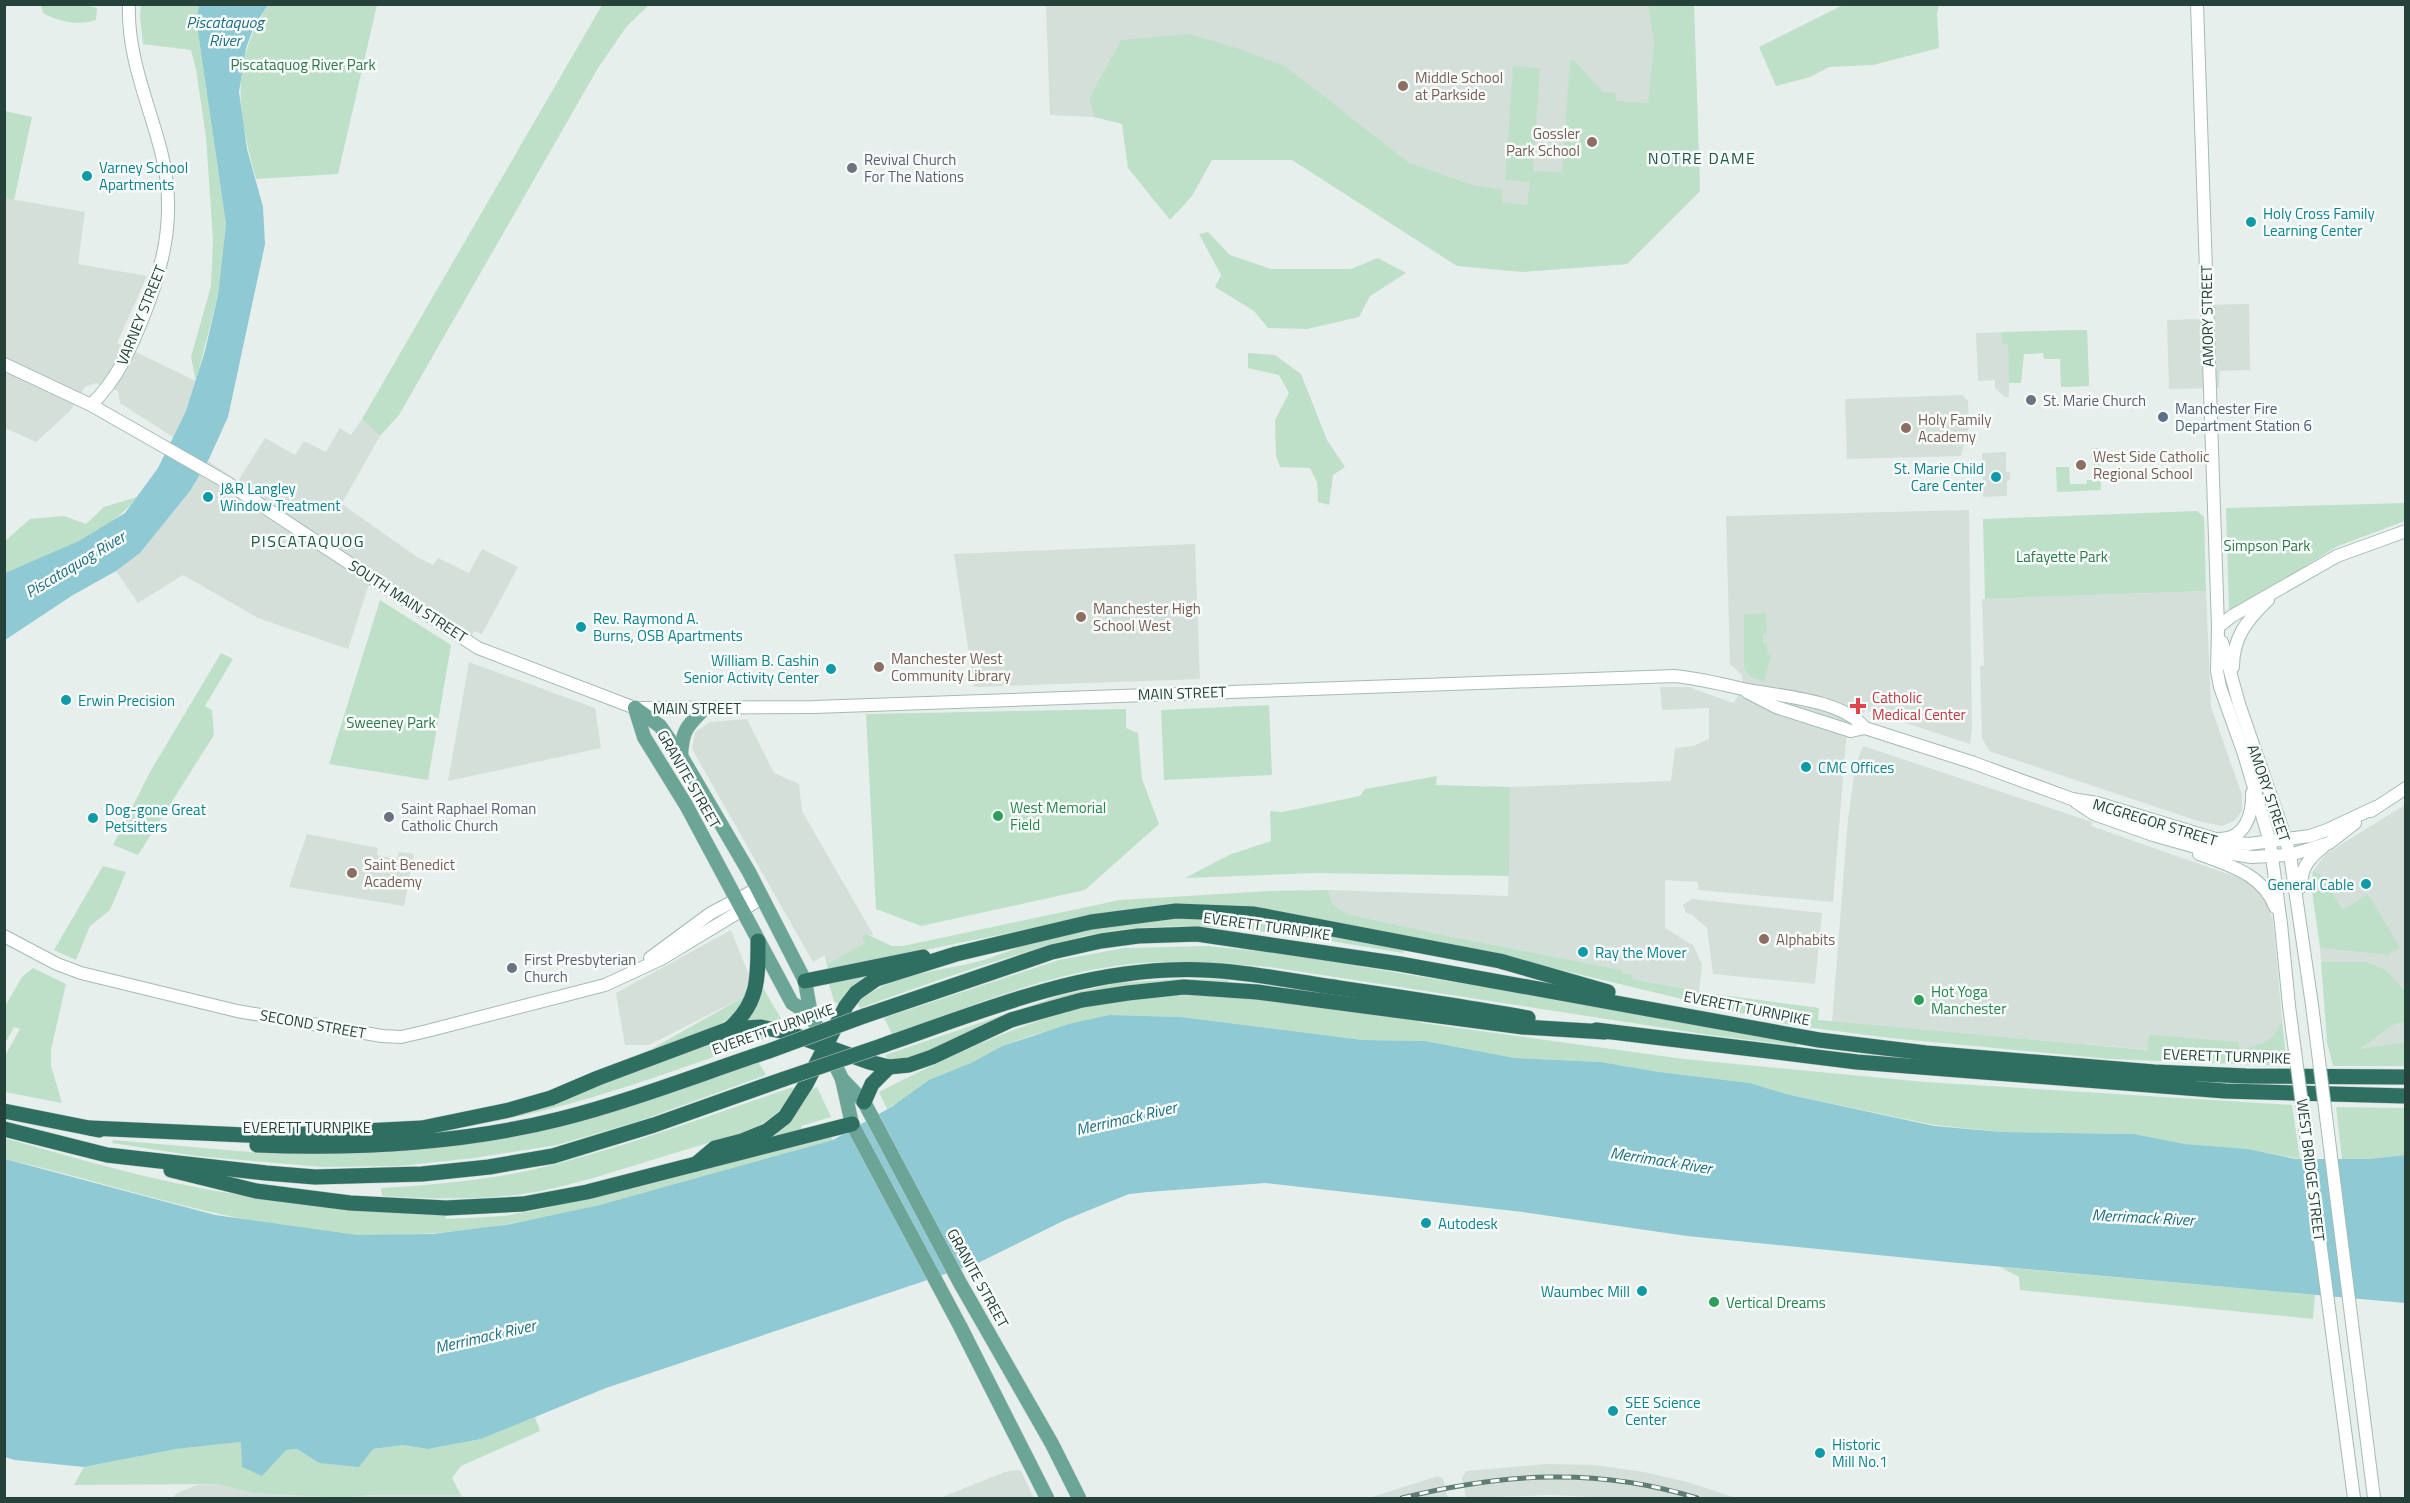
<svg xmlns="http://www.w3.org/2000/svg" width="2410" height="1503" font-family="'Titillium Web',sans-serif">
  <rect width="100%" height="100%" fill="#e6efeb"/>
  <g fill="#d4dfda">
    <polygon points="1132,4 1694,5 1700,191 1627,264 1522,272 1473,185 1408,162 1121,40 1089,98 1094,117 1050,115 1046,6"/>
    <polygon points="5,198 85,212 78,264 147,276 117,343 196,381 186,411 173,437 120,403 118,391 96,383 85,387 70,411 36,442 5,428"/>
    <polygon points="2249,304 2250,370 2220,371 2219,388 2169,389 2167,320 2200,319 2200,305"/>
    <polygon points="2087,330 2089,386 2061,387 2060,359 2044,359 2043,353 2023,354 2021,383 2009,383 2009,397 2005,397 1995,388 1995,380 1978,381 1976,333"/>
    <polygon points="1962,395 1968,401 1969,427 1961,456 1847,459 1845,399"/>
    <polygon points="362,419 380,436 342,503 346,507 417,557 433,565 438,558 469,573 482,549 518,567 482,634 474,631 472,635 373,572 348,649 258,618 183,575 138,603 116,571 140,553 190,491 208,461 238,481 265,438 295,455 304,441 326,452 340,428 351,435"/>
    <polygon points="2006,452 2006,472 2010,472 2010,480 2007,481 2007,496 1983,497 1982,453"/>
    <polygon points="1969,510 1972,728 1970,744 1866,710 1847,729 1833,902 1698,890 1698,882 1665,880 1665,928 1694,946 1702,965 1699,991 1632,979 1622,973 1622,970 1433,933 1348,914 1333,905 1328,890 1508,896 1510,787 1671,781 1675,748 1693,746 1709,739 1709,708 1662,710 1660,687 1689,687 1733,703 1743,689 1742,675 1730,664 1726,516"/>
    <polygon points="1195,544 1200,679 974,687 954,554"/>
    <polygon points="2206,591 2211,707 2242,795 2242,811 2234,821 2222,826 2198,821 1989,751 1982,738 1980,666 1984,665 1982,599"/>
    <polygon points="469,662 595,708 601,748 448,781"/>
    <polygon points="747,719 774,773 799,784 802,811 874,936 866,934 863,937 866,943 829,963 825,955 813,962 692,749 695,732 710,722"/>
    <polygon points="1863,746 2092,822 2091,826 2248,881 2264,898 2273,920 2285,1052 2231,1057 1832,1022 1848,819 1855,767"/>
    <polygon points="2405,805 2405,991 2386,970 2369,962 2321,962 2320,948 2387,955 2369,894 2343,911 2320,874 2313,871 2327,853"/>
    <polygon points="307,834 378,848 377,855 397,859 399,852 414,854 404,906 289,887"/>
    <polygon points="1692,899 1822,913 1815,984 1713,974 1707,928 1691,914 1686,913 1683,905"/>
    <polygon points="731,930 750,978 742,998 649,1045 625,1045 616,993"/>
    <polygon points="2405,1022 2405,1042 2359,1050 2395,1024"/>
    <polygon points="1546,1464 1595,1465 1644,1472 1691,1483 1736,1498 1607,1498 1552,1495 1466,1498 1462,1477 1467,1471"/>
    <polygon points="1016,1470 1021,1471 1034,1498 940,1498 1005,1472"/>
    <polygon points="1438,1476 1443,1478 1448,1498 1369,1498"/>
    <polygon points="217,1484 252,1493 341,1498 371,1495 461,1495 465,1498 172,1498 177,1493 197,1485"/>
  </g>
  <g fill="#bfe0c8">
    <path d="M41,5H85L97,8L96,20C79,26 59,22 43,13Z"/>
    <polygon points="141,5 199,5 197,17 198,32 226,224 218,295 196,381 191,357 211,286 213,239 206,137 196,69 191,50 143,44 140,17"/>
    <path d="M268,5H377L338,174L256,179C238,113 229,65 268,5Z"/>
    <polygon points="602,5 649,5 627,26 598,68 399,415 380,436 362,419"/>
    <polygon points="1648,5 1694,5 1700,191 1627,264 1522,272 1457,266 1292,160 1212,160 1192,196 1170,220 1128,168 1122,124 1094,117 1089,98 1121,40 1188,34 1234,47 1285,66 1408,162 1473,185 1502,190 1502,202 1527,205 1530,182 1505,180 1513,66 1540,68 1533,171 1562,172 1570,60 1575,61 1603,92 1615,93 1616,101 1648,103 1654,43"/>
    <polygon points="1843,5 1939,5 1937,14 1939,48 1873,65 1829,67 1810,77 1776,86 1759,47"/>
    <polygon points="5,111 32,117 14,200 5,198"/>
    <polygon points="1208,232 1230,255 1271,269 1351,269 1378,258 1406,273 1370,296 1359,317 1307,329 1268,328 1254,311 1215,287 1221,275 1199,234"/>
    <polygon points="2087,330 2089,386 2061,387 2060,359 2044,359 2043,353 2024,354 2021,383 2009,383 2008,344 2002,344 2002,332"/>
    <polygon points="1248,353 1275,355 1301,374 1327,440 1345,467 1333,475 1329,505 1318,502 1317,482 1310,468 1280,467 1276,456 1275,420 1289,393 1279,375 1248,368"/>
    <polygon points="2091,448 2100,448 2101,490 2057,492 2056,467 2069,467 2070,484 2087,484 2087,480 2093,480 2094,461 2091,456"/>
    <path d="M137,497C106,537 50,554 5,573L4,542L30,519L64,516L86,524L104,507Z"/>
    <polygon points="2405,503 2405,521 2338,546 2229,612 2226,508"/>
    <polygon points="2197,511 2204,517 2206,591 1985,599 1983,519"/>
    <polygon points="380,600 451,645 428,780 329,764"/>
    <polygon points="1766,613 1767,634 1763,634 1763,643 1767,643 1768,655 1771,655 1764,682 1750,676 1744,667 1744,614"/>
    <polygon points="221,653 233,659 205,706 212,710 214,735 138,855 113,845 150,772"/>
    <polygon points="1269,705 1272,775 1164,780 1161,710"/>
    <polygon points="1126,709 1126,728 1138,733 1142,779 1159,824 1085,890 921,926 876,909 866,714"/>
    <polygon points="1437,776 1436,785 1510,787 1509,876 1314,873 1185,878 1229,855 1271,841 1270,811 1282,812 1360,796 1365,789"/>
    <polygon points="103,866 126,872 110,910 90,926 76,960 54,950"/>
    <polygon points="2313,871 2320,874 2343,910 2368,894 2400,948 2387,955 2320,948 2311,884"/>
    <path d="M1328,890L1333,905L1348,914L1433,933L1622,970V973L1633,975L1632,979L1714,994L1819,1008L1818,1020L2147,1050L2149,1035H2155L2238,1042L2240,1050C2262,1044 2273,1042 2282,1021L2287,1066L2110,1059L1890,1038L1790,1025L1483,951L1218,906H1158L1100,914L828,970L825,955L829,963L865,943L862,937L866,934L892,946H903L1120,900L1270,891Z"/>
    <path d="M1163,918H1256L1404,948L1403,953C1311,938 1220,919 1127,929C1089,933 1052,944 1016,955C963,971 912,989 860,1008L857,1003C890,974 936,972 976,962C1001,955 1025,944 1050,937C1087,928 1125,923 1163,918Z"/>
    <path d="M1207,946L1278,953L1520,993L1797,1043V1046L1710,1035L1270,967C1219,963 1167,958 1115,966C1038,977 965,1009 892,1034L884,1018L1059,960L1124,948Z"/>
    <polygon points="2321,962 2368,962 2386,970 2405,991 2405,1022 2395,1024 2360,1049 2405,1042 2405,1066 2333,1066 2327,1042"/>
    <polygon points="33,968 66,984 51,1050 51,1066 62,1103 5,1092 5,1056 20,1029 14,1027 5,1043 5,1006 22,977"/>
    <polygon points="864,976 838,1004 834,1001 829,984"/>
    <polygon points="1179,979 1228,980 1227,985 1122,988 907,1058 888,1059 885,1055 1062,995 1117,983"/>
    <polygon points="762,986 783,1022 782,1024 746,1020"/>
    <path d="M746,988L751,989C737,1028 688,1038 654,1052L653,1048L742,998Z"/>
    <path d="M1206,994L1406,1015L1422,1023L1684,1059L1925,1082L2292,1105L2300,1159L2248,1149L2185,1144L2134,1134L2002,1132L1934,1125L1786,1094L1750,1083L1659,1072L1601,1062L1515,1058L1425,1041L1363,1040L1181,1017L1109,1015L1033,1035L1002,1046L887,1109L879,1092C957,1053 1041,1011 1128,999C1153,996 1180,996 1206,994Z"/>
    <path d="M754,1034L766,1035L767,1038C676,1070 585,1105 490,1122L489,1121L714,1041L735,1035Z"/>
    <polygon points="758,1061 766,1075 639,1121 557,1145 474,1158 399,1166 321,1167 196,1156 112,1143 113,1140 262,1153 405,1151"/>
    <path d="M793,1087L795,1092C781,1112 767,1123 744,1133C678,1150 612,1175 546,1190C492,1201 437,1199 382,1196L381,1188C433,1185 486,1180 536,1169C623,1148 708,1116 793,1087Z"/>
    <polygon points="817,1087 831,1117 801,1126 802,1130 773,1137 795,1115 812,1089"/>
    <polygon points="2336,1107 2405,1108 2405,1155 2369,1159 2342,1159"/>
    <path d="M831,1137L833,1140C679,1183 521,1240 359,1235C342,1235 326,1232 309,1230C204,1217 107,1182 5,1159L4,1138C76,1158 149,1180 222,1192C297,1205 370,1211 445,1215L446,1219L504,1216L542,1209Z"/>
    <polygon points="2000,1267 2315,1295 2313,1319 2020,1290 2019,1277"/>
    <polygon points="535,1417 540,1431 461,1466 452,1478 461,1495 371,1495 341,1498 252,1493 217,1484 74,1485 84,1467 176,1449 241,1442 286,1450 297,1449 319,1463 373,1449 403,1445 428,1449 481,1439"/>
  </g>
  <g fill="#8ec9d4">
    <polygon points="199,5 268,5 255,24 246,48 239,92 247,149 263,207 265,244 228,417 208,461 190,491 140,553 116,571 73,595 5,640 5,573 79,541 125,513 158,468 186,411 205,351 218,295 226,224 198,32 197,17"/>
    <polygon points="1109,1015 1181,1017 1363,1040 1425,1041 1515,1058 1601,1062 1659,1072 1750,1083 1786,1094 1934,1126 2002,1132 2134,1134 2185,1144 2248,1149 2296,1159 2369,1159 2405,1155 2405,1303 1948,1262 1687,1236 1523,1212 1265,1183 1148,1192 1129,1194 1065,1220 978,1263 606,1388 481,1439 428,1449 403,1445 373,1449 359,1467 319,1463 297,1449 286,1450 262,1476 242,1467 241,1442 176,1449 84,1467 15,1460 5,1457 5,1159 215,1215 357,1235 432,1234 511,1224 600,1205 833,1140 893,1106 929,1080 971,1063 1002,1046 1069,1024"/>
  </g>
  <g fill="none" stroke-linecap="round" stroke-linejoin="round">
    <defs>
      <g id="secondary">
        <polyline points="2197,4 2218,627 2217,671 2220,687 2244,754 2270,842 2281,924 2289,1006"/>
        <path d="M4,364L91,405L226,482L478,648L635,708L814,707L1674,676C1698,678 1720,684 1743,689C1778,696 1841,699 1865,728"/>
        <path d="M91,405C117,380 131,348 144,315C166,260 176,209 161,151C148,101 127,56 129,4"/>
        <polyline points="2218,627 2232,616 2337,556 2406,531"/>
        <polyline points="2222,642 2239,704 2281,825 2290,855 2312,1005"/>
        <path d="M2233,667C2233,637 2247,620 2268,600"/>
        <polyline points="1747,692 1776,707 1851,731 1865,728 1974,763 2072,799 2097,803 2225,842 2249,844 2310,836 2327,830 2376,807"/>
        <polyline points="2076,802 2094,814 2153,835 2206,850 2252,857 2290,855 2329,843 2355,823"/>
        <polyline points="2371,811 2406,788"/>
        <path d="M2220,839C2245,839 2253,814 2252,793"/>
        <path d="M2199,854C2228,865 2263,874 2275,907"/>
        <path d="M2301,887C2301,868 2308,859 2323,847"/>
        <polyline points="4,936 57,964 81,973 237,1011 382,1036 401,1037 427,1031 605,985 661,959 762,898"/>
        <polyline points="650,958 711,913 757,889"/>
      </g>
      <g id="primary">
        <polyline points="635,708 660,726 681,756 749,872 805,981 811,1015 842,1079 852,1124 960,1326 1047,1498"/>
        <polyline points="635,708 644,737 686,805 792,1003 811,1015"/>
        <path d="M681,756C682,730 687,726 705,708"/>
        <polyline points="842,1079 864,1102 960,1283 1052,1444 1079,1498"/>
      </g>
      <g id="highway">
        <polyline points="805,981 923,957"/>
        <polyline points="864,1016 1052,952 1101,941 1138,936 1197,934 1400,964 1819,1040 1926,1053 2154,1072 2246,1076 2406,1077"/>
        <path d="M729,1029C759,1003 758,978 758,941"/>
        <polyline points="1596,1030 1857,1062 2225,1091 2406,1096"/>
        <path d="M881,1046C974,1014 1068,974 1169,970C1221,967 1274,978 1326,986C1393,996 1461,1006 1528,1018"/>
        <polyline points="864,1102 872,1084 889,1067"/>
        <polyline points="4,1111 99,1130"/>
        <polyline points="90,1128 267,1136 422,1128 509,1110 551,1098 598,1078 729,1029 761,1027 786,1032 869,1062 889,1067 909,1065 932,1057 1011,1020 1053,1008 1082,1000 1128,993 1184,987 1257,992 1523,1027 1605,1032"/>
        <polyline points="4,1129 107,1155 266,1173 315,1177 422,1174 489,1167 553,1156 654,1125 784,1079"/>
        <path d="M257,1145C359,1149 461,1144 560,1119C631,1101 700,1074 769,1051"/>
        <polyline points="696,1164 715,1148 742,1141 767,1131 785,1117 806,1084 846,1006 856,993 876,979 956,954 1091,922 1176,911 1254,914 1500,961 1608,992"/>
        <polyline points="171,1170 256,1191 350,1203 446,1208 523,1204 587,1192 852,1124"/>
      </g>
    </defs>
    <use href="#secondary" stroke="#a4bbb3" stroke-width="14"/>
    <use href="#primary" stroke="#c2cac8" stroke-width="15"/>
    <use href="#highway" stroke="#c2cac8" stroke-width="16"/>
    <use href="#secondary" stroke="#fff" stroke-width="12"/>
    <use href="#primary" stroke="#6aa596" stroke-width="14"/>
    <use href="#highway" stroke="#2f6f62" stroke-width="15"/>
    <defs>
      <path id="rail" d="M1402,1498C1503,1473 1597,1467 1697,1498"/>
    </defs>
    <use href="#rail" stroke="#5f7d75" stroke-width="5"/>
    <use href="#rail" stroke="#f7fbf9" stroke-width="3" stroke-dasharray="9" stroke-linecap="butt"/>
    <defs>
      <g id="secondary-bridge">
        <polyline points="2312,1005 2374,1498"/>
        <polyline points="2289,1006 2354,1498"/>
      </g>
      <g id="highway-bridge">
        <polyline points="769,1051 864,1016"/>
        <polyline points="784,1079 881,1046"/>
      </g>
    </defs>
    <use href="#secondary-bridge" stroke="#a4bbb3" stroke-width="14" stroke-linecap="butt"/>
    <use href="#highway-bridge" stroke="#c2cac8" stroke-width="16" stroke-linecap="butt"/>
    <use href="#secondary-bridge" stroke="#fff" stroke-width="12"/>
    <use href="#highway-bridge" stroke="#2f6f62" stroke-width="15"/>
  </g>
  <g fill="#8d6e63" stroke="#f7fbf9" stroke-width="2">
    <circle cx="1403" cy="86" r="6"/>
    <circle cx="1592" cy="142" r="6"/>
    <circle cx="1906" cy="428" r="6"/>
    <circle cx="2081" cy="465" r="6"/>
    <circle cx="1081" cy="617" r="6"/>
    <circle cx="879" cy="667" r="6"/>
    <circle cx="352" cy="873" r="6"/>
    <circle cx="1764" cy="939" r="6"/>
  </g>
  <g fill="#6b7280" stroke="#f7fbf9" stroke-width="2">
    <circle cx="852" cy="168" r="6"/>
    <circle cx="2031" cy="400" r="6"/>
    <circle cx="389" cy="817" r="6"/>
    <circle cx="512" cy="968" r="6"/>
  </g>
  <g fill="#0f9aa8" stroke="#f7fbf9" stroke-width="2">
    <circle cx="87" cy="176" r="6"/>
    <circle cx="2251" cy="222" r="6"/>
    <circle cx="1996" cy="477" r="6"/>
    <circle cx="208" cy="497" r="6"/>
    <circle cx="581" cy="627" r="6"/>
    <circle cx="831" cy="669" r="6"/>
    <circle cx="66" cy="700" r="6"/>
    <circle cx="1806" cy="767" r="6"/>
    <circle cx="93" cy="818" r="6"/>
    <circle cx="2366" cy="884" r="6"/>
    <circle cx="1583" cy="952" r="6"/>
    <circle cx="1426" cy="1223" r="6"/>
    <circle cx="1642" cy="1291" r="6"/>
    <circle cx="1613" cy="1411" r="6"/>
    <circle cx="1820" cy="1453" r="6"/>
  </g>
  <circle fill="#5c6f8a" stroke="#f7fbf9" stroke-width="2" cx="2163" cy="417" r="6"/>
  <path fill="#e0444e" stroke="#f7fbf9" stroke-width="2" d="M1855 697h6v6h6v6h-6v6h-6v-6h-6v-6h6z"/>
  <g fill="#2e9e5b" stroke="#f7fbf9" stroke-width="2">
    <circle cx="998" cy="816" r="6"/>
    <circle cx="1919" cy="1000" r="6"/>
    <circle cx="1714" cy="1302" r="6"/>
  </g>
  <g text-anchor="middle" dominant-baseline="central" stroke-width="5" stroke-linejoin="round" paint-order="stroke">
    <g font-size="15" fill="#2d7a4b" stroke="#f7fbf9">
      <text x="303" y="64">Piscataquog River Park</text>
      <text x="2267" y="545">Simpson Park</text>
      <text x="2062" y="556">Lafayette Park</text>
      <text x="391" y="722">Sweeney Park</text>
    </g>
    <g font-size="15" fill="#785e54" stroke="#f7fbf9" text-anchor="start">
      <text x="1415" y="77">Middle School<tspan x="1415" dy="17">at Parkside</tspan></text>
      <text x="1580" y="133" text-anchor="end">Gossler<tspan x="1580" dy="17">Park School</tspan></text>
      <text x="1918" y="419">Holy Family<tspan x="1918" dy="17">Academy</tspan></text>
      <text x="2093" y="456">West Side Catholic<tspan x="2093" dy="17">Regional School</tspan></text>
      <text x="1093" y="608">Manchester High<tspan x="1093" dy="17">School West</tspan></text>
      <text x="891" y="658">Manchester West<tspan x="891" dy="17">Community Library</tspan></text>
      <text x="364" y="864">Saint Benedict<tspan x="364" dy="17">Academy</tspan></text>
      <text x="1776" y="939">Alphabits</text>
    </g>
    <g font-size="15" fill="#5b616d" stroke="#f7fbf9" text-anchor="start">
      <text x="864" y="159">Revival Church<tspan x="864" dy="17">For The Nations</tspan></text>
      <text x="2043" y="400">St. Marie Church</text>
      <text x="401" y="808">Saint Raphael Roman<tspan x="401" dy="17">Catholic Church</tspan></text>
      <text x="524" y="959">First Presbyterian<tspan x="524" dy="17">Church</tspan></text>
    </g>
    <g font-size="15" fill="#0d838f" stroke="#f7fbf9" text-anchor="start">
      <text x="99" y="167">Varney School<tspan x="99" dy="17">Apartments</tspan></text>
      <text x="2263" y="213">Holy Cross Family<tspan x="2263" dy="17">Learning Center</tspan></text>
      <text x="1984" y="468" text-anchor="end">St. Marie Child<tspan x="1984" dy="17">Care Center</tspan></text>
      <text x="220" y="488">J&amp;R Langley<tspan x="220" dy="17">Window Treatment</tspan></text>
      <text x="593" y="618">Rev. Raymond A.<tspan x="593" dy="17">Burns, OSB Apartments</tspan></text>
      <text x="819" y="660" text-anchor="end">William B. Cashin<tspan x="819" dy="17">Senior Activity Center</tspan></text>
      <text x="78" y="700">Erwin Precision</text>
      <text x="1818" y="767">CMC Offices</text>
      <text x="105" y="809">Dog-gone Great<tspan x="105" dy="17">Petsitters</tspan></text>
      <text x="2354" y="884" text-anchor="end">General Cable</text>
      <text x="1595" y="952">Ray the Mover</text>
      <text x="1438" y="1223">Autodesk</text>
      <text x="1630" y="1291" text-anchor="end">Waumbec Mill</text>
      <text x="1625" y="1402">SEE Science<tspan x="1625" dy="17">Center</tspan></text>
      <text x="1832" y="1444">Historic<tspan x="1832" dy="17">Mill No.1</tspan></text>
    </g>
    <g font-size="15" fill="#24423a" stroke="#f7fbf9">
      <text transform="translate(141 315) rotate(-68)">VARNEY STREET</text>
      <text transform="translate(2207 316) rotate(-91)">AMORY STREET</text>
      <text transform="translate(408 601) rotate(33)">SOUTH MAIN STREET</text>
      <text transform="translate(1182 693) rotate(-2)">MAIN STREET</text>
      <text x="697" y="708">MAIN STREET</text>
      <text transform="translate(689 779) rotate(60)">GRANITE STREET</text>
      <text transform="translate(2269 793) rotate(71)">AMORY STREET</text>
      <text transform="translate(2155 822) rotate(17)">MCGREGOR STREET</text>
      <text transform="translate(1267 926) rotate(8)">EVERETT TURNPIKE</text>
      <text transform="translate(1747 1008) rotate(11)">EVERETT TURNPIKE</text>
      <text transform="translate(313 1024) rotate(10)">SECOND STREET</text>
      <text transform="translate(773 1029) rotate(-19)">EVERETT TURNPIKE</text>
      <text transform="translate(2227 1056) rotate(2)">EVERETT TURNPIKE</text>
      <text x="307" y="1127">EVERETT TURNPIKE</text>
      <text transform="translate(2311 1170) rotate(83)">WEST BRIDGE STREET</text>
      <text transform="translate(978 1278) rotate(61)">GRANITE STREET</text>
    </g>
    <g font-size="15" fill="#4e5e75" stroke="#f7fbf9" text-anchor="start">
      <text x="2175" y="408">Manchester Fire<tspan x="2175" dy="17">Department Station 6</tspan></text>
    </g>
    <g font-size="15" fill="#be3a42" stroke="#f7fbf9" text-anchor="start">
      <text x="1872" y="697">Catholic<tspan x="1872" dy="17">Medical Center</tspan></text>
    </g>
    <g font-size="15" fill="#27864d" stroke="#f7fbf9" text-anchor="start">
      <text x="1010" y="807">West Memorial<tspan x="1010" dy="17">Field</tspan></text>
      <text x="1931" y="991">Hot Yoga<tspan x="1931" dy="17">Manchester</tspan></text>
      <text x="1726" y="1302">Vertical Dreams</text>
    </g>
    <g font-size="16" font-style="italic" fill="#1c6f80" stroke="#f7fbf9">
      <text x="225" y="22">Piscataquog<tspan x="225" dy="18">River</tspan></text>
      <text transform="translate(75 564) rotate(-31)">Piscataquog River</text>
      <text transform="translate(1126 1118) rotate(-13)">Merrimack River</text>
      <text transform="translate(1661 1160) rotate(9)">Merrimack River</text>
      <text transform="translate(2143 1217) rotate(3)">Merrimack River</text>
      <text transform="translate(485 1336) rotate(-13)">Merrimack River</text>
    </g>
    <g font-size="16" letter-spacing="1.5" fill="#1f5548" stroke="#f7fbf9">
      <text x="1702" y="158">NOTRE DAME</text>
      <text x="308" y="541">PISCATAQUOG</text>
    </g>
  </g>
  <rect width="2410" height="1503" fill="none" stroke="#24423a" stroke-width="12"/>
</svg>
